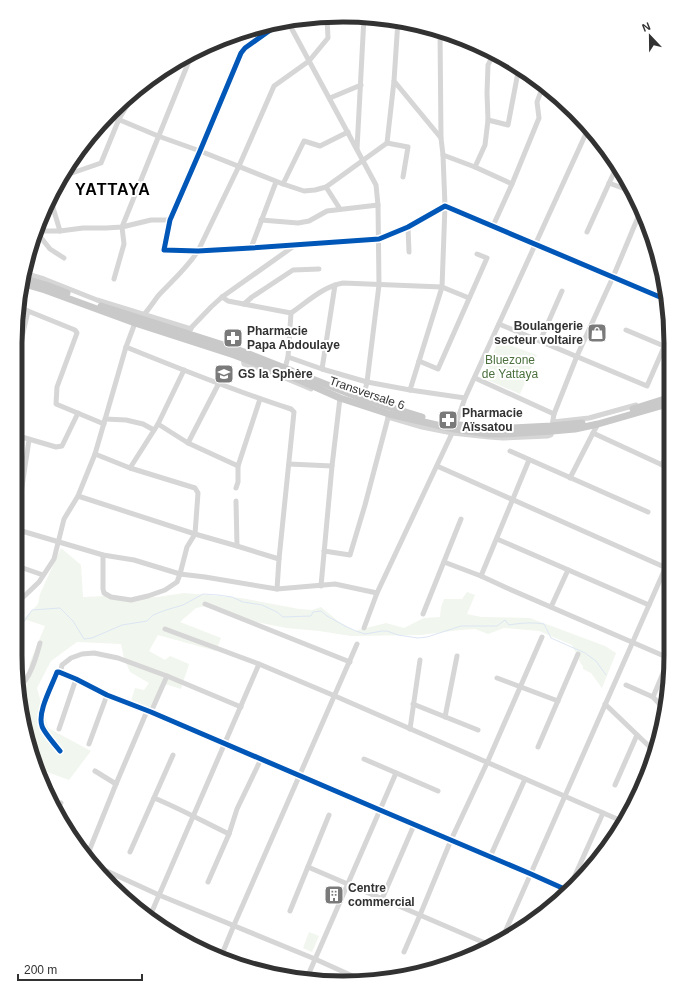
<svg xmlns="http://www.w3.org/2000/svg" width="686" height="998" font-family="Helvetica,sans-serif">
  <rect width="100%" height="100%" fill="#fff"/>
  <g fill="#f1f6ee">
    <polygon points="498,341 537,355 520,394 483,378"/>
    <polygon points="61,548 81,565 83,597 106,596 130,599 157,597 184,593 241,598 299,609 312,610 321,607 338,621 355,631 386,623 404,628 424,618 440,617 441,607 444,599 462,599 467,592 475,595 467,614 481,617 530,618 605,646 616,653 602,688 591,673 583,669 583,666 581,664 572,645 539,631 504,628 488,634 475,629 460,630 421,635 351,636 319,631 286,628 251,621 205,606 196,608 180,622 221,638 216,651 158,635 149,651 165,660 170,656 189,664 181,689 165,684 154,711 131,701 135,688 144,690 149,683 130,672 124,658 121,644 77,642 51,661 37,688 48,728 91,751 69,780 39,769 26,740 19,688 24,693 30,662 45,626 24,619 38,604 40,594 45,583"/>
    <polygon points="309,932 319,936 312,952 303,948"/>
  </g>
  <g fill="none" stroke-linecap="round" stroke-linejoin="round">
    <path stroke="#dce6f4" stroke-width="1" d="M15,640L23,623L32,610L60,608L73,621L84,639L92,638L122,625L147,621L153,615L166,610L183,605L203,594L218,595L232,597L243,602L262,605L277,612L283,617L311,616L313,612L321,611L327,616L345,626L356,631L365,634L382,631H387L398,635L418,638L427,637L461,626H497L505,620L509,625C521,623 532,622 544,624L551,638L585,653L596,661L606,675"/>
    <g stroke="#d6d6d6" stroke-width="5">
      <polyline points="287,20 376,185 378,205 379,285 367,382 363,399"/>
      <polyline points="398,20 394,81 441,138"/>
      <polyline points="283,21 245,48 241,53 200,151 170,220 164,250 198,251 251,248 379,239 408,227 445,206 667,300"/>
      <polyline points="441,38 451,35"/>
      <polyline points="330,98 361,85"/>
      <polyline points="108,115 158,136 200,151 283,184 304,191 315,190 326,187 387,143 394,81"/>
      <polyline points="488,120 508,125 519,67"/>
      <polyline points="387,143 408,147 403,177"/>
      <polyline points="357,149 364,17"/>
      <polyline points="443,155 475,167 512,184"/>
      <polyline points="475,167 485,145 488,120 487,93 488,65 491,59 496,54"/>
      <polyline points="72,173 101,163 119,119 135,92"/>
      <polyline points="609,183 633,192"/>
      <polyline points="283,184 304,141 320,146 348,132"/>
      <polyline points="326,187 340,209"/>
      <polyline points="51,201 60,231"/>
      <polyline points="261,220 298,223 309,221 327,211 378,205"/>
      <polyline points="493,226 512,184 539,118 537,102 541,91"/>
      <polyline points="408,227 409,252"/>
      <polyline points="40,231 60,231 83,228 106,228 122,227 151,220 170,220"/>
      <polyline points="587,232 616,168"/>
      <polyline points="38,234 50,249 64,258"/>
      <polyline points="251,248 276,182"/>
      <polyline points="24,273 44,279 97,300 191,329"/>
      <polyline points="114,279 124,244 122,227 189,61 194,53"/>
      <path d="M222,297L228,301L291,313C307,302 324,286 343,283L442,287L469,298"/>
      <polyline points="244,304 252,297 293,270 319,269"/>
      <polyline points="18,308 28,311 75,330 77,333 57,387 56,404 104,424"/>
      <path d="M140,319C147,312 152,304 158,296C172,281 187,268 198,251L239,166L274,86L309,61L328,38L327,17"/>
      <polyline points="499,324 647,386 664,347"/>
      <polyline points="626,330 671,349"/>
      <polyline points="188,331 211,307 222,297 294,246"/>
      <polyline points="540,341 562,291"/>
      <path d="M126,347C180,369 235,391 291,409L294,412L279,559L277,589"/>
      <polyline points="288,357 322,369 367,382 410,390 465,398"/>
      <polyline points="243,358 244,364 266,370 311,389"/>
      <polyline points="419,361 438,369 487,258 477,254"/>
      <polyline points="15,368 28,311"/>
      <polyline points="285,368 288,357 291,313"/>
      <polyline points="322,369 335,285"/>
      <polyline points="475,378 554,414"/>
      <polyline points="410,390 442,287 445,206 443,155 441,138 440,31"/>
      <polyline points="388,417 422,427 452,433 489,437 503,438 548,436 551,435 552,431"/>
      <polyline points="105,419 126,420 143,424 154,430"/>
      <polyline points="553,422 589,418 636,405"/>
      <polyline points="158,424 188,443 238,466 260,399"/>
      <polyline points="598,424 593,433 671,469"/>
      <polyline points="552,426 554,414 577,356 613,277 641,210"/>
      <polyline points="15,435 56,447 62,446 78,413"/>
      <polyline points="188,443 219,383"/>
      <polyline points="510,451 648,512"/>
      <polyline points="95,454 130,468 195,488 198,493 195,534 187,547 180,574 177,582 165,590 148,596 131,600 111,597 104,593 103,589 103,555"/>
      <polyline points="289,464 332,466"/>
      <polyline points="662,465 671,445"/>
      <polyline points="437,466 671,570"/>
      <polyline points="130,468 158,424 184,370"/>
      <polyline points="570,478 593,433"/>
      <polyline points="236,488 238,482 238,466"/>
      <polyline points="78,496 195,534 237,546 279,559"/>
      <polyline points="236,501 237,546"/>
      <polyline points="15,529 103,555 134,560 180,574 205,577 277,589 335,584 377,593"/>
      <polyline points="15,533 29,440"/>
      <polyline points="497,539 649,605"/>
      <polyline points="324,551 350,555 365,505 389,414"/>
      <polyline points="444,562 481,576 507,588 671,659"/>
      <polyline points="15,567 20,567 43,575"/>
      <polyline points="481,576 529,460"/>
      <polyline points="321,586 332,466 340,398"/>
      <polyline points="205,604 350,662"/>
      <polyline points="15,605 39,582 54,559 64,519 78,496 95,454 126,347 135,323"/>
      <polyline points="551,607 568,570"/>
      <polyline points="423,614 461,519"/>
      <polyline points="364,628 377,593 454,429 465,398 588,129"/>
      <polyline points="165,629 259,664 335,696 624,822"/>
      <polyline points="60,674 62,665 71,658 82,654 94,653 118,658 167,676 241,707"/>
      <polyline points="497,678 558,701"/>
      <polyline points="626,685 653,697 666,711"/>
      <path d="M19,686C30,681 37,654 40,643"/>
      <polyline points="653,697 669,659"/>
      <polyline points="413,704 478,730"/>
      <polyline points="605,704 655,752"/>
      <polyline points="151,712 167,676"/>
      <polyline points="445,717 457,656"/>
      <polyline points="59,729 76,679"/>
      <polyline points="410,729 420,660"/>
      <polyline points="89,744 107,695"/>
      <polyline points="538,747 578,654"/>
      <path d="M60,751C56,746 43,731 42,726C37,712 52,686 57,672H59L76,679L107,695L151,712L380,810L531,874L569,891"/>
      <polyline points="364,759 438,791"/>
      <polyline points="95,771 116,784"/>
      <polyline points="615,785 637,735"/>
      <path d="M154,798C179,808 204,822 229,834"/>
      <polyline points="57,808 61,803"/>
      <polyline points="130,852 173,755"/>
      <polyline points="87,856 116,784 147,711"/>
      <polyline points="490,857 525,779"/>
      <polyline points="96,866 159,895 315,959 357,978"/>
      <polyline points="308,867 492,946"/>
      <polyline points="208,882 229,834 237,809 261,759"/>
      <polyline points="568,891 603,813"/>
      <polyline points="382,899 414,825"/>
      <polyline points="290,911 329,815"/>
      <polyline points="150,916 259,664"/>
      <polyline points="502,939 671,555"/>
      <polyline points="404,952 420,915 451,840 487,763 542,637"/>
      <polyline points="220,959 234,925 357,644"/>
      <polyline points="264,970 265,968"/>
      <polyline points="306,980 396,773"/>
    </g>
    <g stroke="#c9c9c9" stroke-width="7">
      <polyline points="22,278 46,285 67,293"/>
      <polyline points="21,283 45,290 135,323 234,355 288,375 340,398 389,414 454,429 489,434 503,434 552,431 575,429 598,424 671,403"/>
      <polyline points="101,306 236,349 363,399 422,417"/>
      <polyline points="633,409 671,397"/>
      <polyline points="459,425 489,428 512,428 552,426 582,423"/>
    </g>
    <defs>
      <g id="cycleway">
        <polyline points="283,21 245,48 241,53 200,151 170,220 164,250 198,251 251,248 379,239 408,227 445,206 667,300"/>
        <path d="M60,751C56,746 43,731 42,726C37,712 52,686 57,672H59L76,679L107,695L151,712L380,810L531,874L569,891"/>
      </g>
    </defs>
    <use href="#cycleway" stroke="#fff" stroke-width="8"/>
    <use href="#cycleway" stroke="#0057b8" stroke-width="5"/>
  </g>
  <defs>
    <symbol id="shop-square" viewBox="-11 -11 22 22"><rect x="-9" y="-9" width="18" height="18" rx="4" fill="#7a7a7a" stroke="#fff"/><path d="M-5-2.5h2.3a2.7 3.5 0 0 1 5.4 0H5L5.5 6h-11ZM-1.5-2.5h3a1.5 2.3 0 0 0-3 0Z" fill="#fff"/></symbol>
    <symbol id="pharmacy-square" viewBox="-11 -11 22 22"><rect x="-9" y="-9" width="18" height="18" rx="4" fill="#7a7a7a" stroke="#fff"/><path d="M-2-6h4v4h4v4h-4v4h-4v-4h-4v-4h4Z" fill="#fff"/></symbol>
    <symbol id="school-square" viewBox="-11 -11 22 22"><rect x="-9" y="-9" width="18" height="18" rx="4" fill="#7a7a7a" stroke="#fff"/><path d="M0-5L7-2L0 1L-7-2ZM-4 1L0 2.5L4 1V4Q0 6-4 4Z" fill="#fff"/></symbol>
    <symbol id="building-square" viewBox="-11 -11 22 22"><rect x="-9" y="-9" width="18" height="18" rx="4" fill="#7a7a7a" stroke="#fff"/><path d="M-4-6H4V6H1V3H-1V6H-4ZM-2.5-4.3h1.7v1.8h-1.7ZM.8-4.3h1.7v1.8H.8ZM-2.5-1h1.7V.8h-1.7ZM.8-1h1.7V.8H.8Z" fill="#fff"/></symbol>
  </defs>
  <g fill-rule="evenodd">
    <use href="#shop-square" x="586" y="322" width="22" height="22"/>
    <use href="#pharmacy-square" x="222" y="327" width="22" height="22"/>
    <use href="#school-square" x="213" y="363" width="22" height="22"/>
    <use href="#pharmacy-square" x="437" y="409" width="22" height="22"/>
    <use href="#building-square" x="323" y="884" width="22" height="22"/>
  </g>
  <g text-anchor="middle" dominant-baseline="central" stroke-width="4" stroke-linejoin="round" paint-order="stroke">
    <g font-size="12" font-weight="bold" fill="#323232" stroke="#fff" text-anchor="start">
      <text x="583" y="326" text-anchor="end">Boulangerie<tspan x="583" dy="14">secteur voltaire</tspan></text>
      <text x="247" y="331">Pharmacie<tspan x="247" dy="14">Papa Abdoulaye</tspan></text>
      <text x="238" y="374">GS la Sphère</text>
      <text x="462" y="413">Pharmacie<tspan x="462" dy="14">Aïssatou</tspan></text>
      <text x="348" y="888">Centre<tspan x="348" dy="14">commercial</tspan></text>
    </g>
    <g font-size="12" fill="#4b703d" stroke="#fff">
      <text x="510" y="360">Bluezone<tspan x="510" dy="14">de Yattaya</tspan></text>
    </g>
    <g font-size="12" fill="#323232" stroke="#fff">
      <text transform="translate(367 393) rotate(19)">Transversale 6</text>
    </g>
    <g font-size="16" font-weight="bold" letter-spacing="1" fill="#000" stroke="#fff">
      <text x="113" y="189">YATTAYA</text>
    </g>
  </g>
  <path d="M0 0H686V998H0ZM343 22H343A321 321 0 0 1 664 343V655A321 321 0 0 1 343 976H343A321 321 0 0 1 22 655V343A321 321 0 0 1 343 22Z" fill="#fff" fill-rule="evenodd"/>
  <path fill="none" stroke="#323232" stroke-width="5" d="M343 22H343A321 321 0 0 1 664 343V655A321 321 0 0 1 343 976H343A321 321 0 0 1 22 655V343A321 321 0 0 1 343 22Z"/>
  <g transform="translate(650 36) rotate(338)" stroke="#ffffff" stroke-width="3" paint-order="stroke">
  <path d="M0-3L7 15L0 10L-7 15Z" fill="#323232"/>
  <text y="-6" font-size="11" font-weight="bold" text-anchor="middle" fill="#323232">N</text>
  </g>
  <path d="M18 974v6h124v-6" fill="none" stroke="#323232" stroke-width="2"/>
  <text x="24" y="974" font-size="12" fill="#323232" stroke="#ffffff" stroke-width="3" paint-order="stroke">200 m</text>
</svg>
